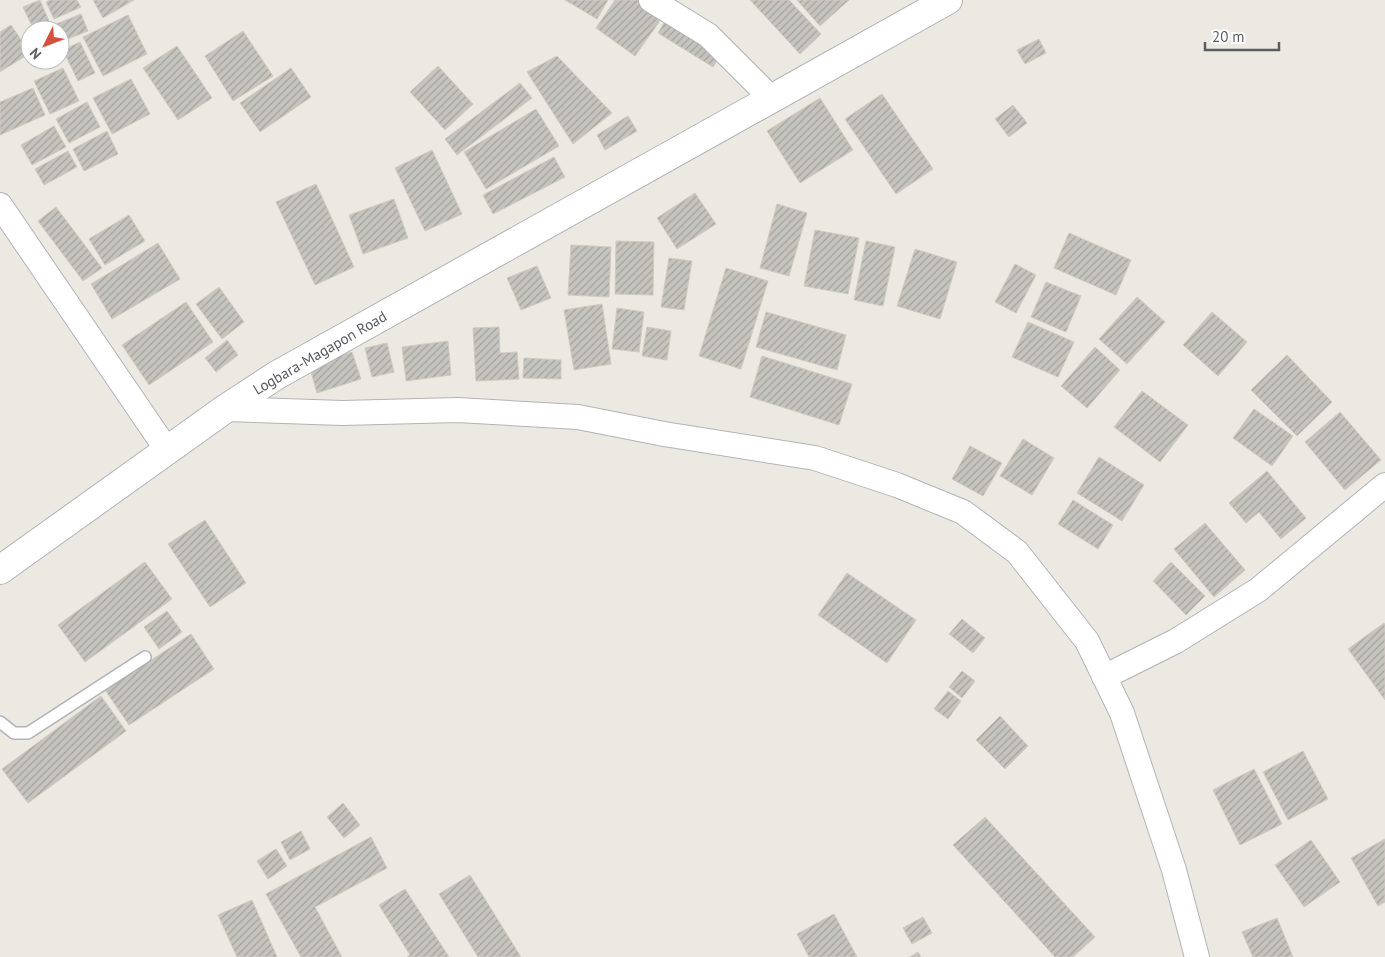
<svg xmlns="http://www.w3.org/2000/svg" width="1385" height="957" viewBox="0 0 1385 957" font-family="'PT Sans',sans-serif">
	<defs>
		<pattern id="building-hatch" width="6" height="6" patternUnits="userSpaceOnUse" patternTransform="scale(1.25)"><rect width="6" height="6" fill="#c6c4be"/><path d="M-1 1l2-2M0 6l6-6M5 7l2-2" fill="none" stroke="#a4a29e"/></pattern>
	</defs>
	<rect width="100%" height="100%" fill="#ebe9e1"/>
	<path fill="url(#building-hatch)" stroke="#cfcbc0" d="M40,0l9,21 -16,7 -10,-21z
		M50,0h27l4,7 -27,12 -8,-17z
		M93,0h41l-31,18z
		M565,0h43l-11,19z
		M615,0h29l20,15 -29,41 -39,-28z
		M750,0h39l32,34 -21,20z
		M797,0h52l-29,26z
		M81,14l7,17 -28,11v-12h-19z
		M128,15l19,39 -44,22 -20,-39z
		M668,16l55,35 -10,16 -55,-34z
		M11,25l19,28 -30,19v-40z
		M243,31l30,45 -40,25 -28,-45z
		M1039,39l7,14 -21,11 -8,-14z
		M80,42l15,31 -17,8 -15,-31z
		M177,46l35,52 -34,22 -35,-52z
		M557,56l55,57 -39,31 -46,-72z
		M438,66l35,38 -28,26 -35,-38z
		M63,68l16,33 -29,13 -16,-33z
		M291,68l20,29 -51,35 -20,-29z
		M131,79l19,35 -38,20 -19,-36z
		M520,83l12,15 -75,57 -12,-16z
		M33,88l12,27 -45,20v-33z
		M882,94l51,75 -37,25 -51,-75z
		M820,98l33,52 -53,33 -33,-52z
		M87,102l13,25 -31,16 -13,-24z
		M1013,105l14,18 -18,14 -14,-18z
		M536,109l23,37 -73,43 -22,-37z
		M628,116l9,15 -32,19 -8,-15z
		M54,126l12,21 -34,18 -11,-20z
		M107,131l11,23 -34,17 -11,-22z
		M432,150l30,64 -37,17 -30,-63z
		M68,151l9,16 -33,18 -9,-16z
		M554,157l11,20 -72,37 -10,-19z
		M316,184l38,83 -39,18 -39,-83z
		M695,193l21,31 -39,25 -20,-31z
		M394,199l14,39 -45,16 -14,-39z
		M777,204l30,9 -18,63 -29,-8z
		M56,207l46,61 -19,13 -45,-60z
		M129,215l16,26 -40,24 -16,-26z
		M815,230l44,8 -11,56 -44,-8z
		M1069,233l62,27 -15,35 -62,-27z
		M616,241l38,1 -1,53 -38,-1z
		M866,241l29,6 -12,59 -29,-6z
		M158,243l22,36 -68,40 -21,-35z
		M571,245l40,2 -2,50 -41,-2z
		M915,249l42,13 -17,57 -43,-13z
		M669,258l23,3 -8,49 -23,-3z
		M1015,264l21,11 -20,38 -21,-11z
		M537,266l14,32 -30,12 -14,-32z
		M726,268l42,13 -27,88 -42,-13z
		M1046,282l35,14 -15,36 -35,-15z
		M219,287l25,35 -22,17 -26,-35z
		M1137,297l28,25 -38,42 -28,-25z
		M186,302l27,40 -64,43 -27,-40z
		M602,304l9,60 -37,6 -10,-60z
		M617,308l27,4 -5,40 -27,-3z
		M766,312l80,23 -9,35 -81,-23z
		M1212,312l35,30 -29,34 -35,-31z
		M1028,322l46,20 -16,35 -46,-20z
		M499,327l1,26 17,-1 2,27 -43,2 -3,-53z
		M647,327l24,4 -4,29 -25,-4z
		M227,340l11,15 -22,17 -11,-14z
		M448,341l3,34 -45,6 -4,-34z
		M387,343l7,29 -22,5 -7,-29z
		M1095,347l25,23 -33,38 -26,-22z
		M352,352l9,27 -44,14 -8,-28z
		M1287,355l45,47 -35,34 -46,-46z
		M762,356l90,28 -13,41 -89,-28z
		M524,358l37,2v19l-38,-1z
		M1142,391l46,34 -28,37 -46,-35z
		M1254,409l39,27 -21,30 -39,-28z
		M1340,412l41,48 -36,30 -40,-48z
		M1023,439l31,19 -22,37 -32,-19z
		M970,446l32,17 -19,33 -31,-17z
		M1099,457l45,28 -22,36 -45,-28z
		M1267,471l39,47 -25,21 -22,-27 -13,11 -17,-20z
		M1073,500l40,25 -15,24 -40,-25z
		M205,520l41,63 -36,24 -42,-63z
		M1205,523l40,47 -31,27 -40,-48z
		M145,562l27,37 -87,63 -27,-37z
		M1171,562l34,34 -19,19 -33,-34z
		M847,573l69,47 -29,43 -69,-48z
		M167,611l15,21 -23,17 -15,-22z
		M962,619l23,19 -12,15 -24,-19z
		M1384,623l1,2v75l-37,-51z
		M191,634l23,35 -85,56 -24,-35z
		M962,671l13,10 -13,17 -13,-11z
		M948,691l13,10 -13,18 -14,-10z
		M101,696l25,35 -98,72 -26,-34z
		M1000,716l28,30 -23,23 -29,-29z
		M1303,751l25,48 -40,21 -25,-48z
		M1254,769l28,55 -42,21 -27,-55z
		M343,803l17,22 -16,13 -17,-21z
		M985,817l110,120 -22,20h-18l-102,-112z
		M301,831l9,18 -20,11 -9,-18z
		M371,837l16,31 -72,39 27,50h-41l-35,-63z
		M1385,839v63l-7,4 -27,-48z
		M1311,840l29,42 -36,25 -29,-42z
		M276,849l11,17 -19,13 -11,-18z
		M470,875l51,82h-43l-39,-63z
		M405,889l44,68h-42l3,-2 -31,-50z
		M252,900l25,57h-40l-19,-42z
		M834,914l23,43h-48l-12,-23z
		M923,917l9,16 -20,11 -9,-16z
		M1277,918l16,39h-40l-11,-25z
		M918,952l3,5h-11z"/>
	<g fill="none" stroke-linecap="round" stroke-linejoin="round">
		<defs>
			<path id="service" d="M0,722l14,11h14l117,-76"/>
			<path id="minor" d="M651,0l57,35 63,63
				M0,205l167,245
				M225,409l117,4 116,-3 120,7 86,17 151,24 82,27 66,27 54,40 70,89 35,72 52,157 23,87
				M1104,677l72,-36 82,-51 127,-105"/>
			<path id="tertiary" d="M0,570l225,-161 52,-34 671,-375"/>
		</defs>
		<use href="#service" stroke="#b2b3b7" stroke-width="14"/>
		<use href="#minor" stroke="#b2b3b7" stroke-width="26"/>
		<use href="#tertiary" stroke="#b2b3b7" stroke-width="30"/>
		<use href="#service" stroke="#fff" stroke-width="11"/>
		<use href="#minor" stroke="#fff" stroke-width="24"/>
		<use href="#tertiary" stroke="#fff" stroke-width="28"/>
	</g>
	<g text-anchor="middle" stroke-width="4" stroke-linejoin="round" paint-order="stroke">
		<g font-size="15" fill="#5a5c60" stroke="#fff">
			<text transform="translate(320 353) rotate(-30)" y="5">Logbara-Magapon Road</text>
		</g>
	</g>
	<g transform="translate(45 45) rotate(228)"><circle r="24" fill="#ffffff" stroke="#bdbebf"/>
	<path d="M0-4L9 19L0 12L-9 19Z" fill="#d4503e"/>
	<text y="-8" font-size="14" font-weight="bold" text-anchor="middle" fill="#5a5c60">N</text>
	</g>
	<path d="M1205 42v8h74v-8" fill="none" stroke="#5a5c60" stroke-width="2.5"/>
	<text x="1212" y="42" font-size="15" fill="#5a5c60" stroke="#ffffff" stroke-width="4" paint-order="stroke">20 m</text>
</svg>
